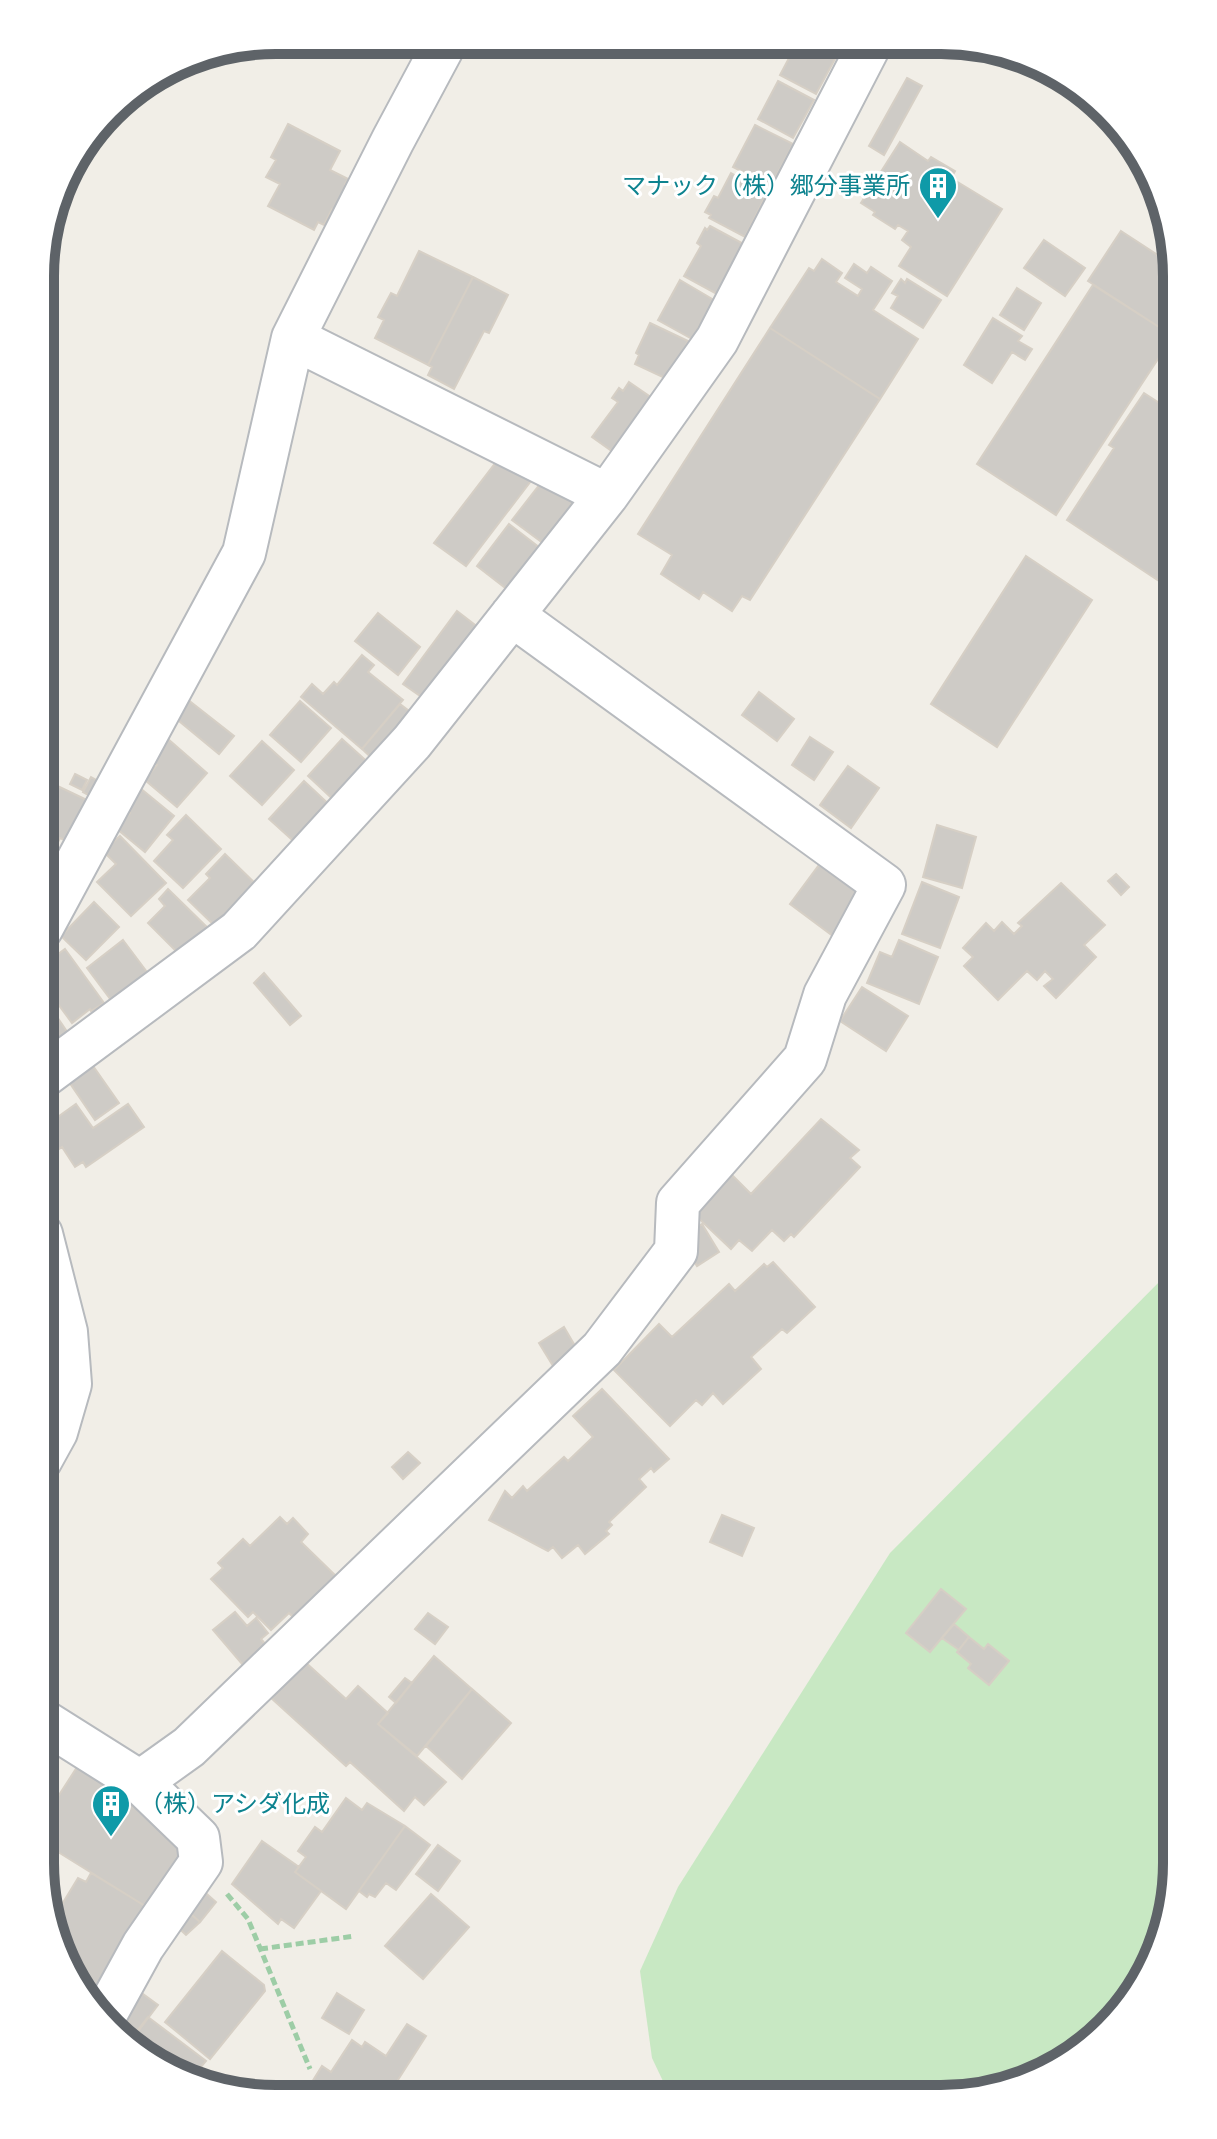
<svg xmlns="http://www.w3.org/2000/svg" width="1217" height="2139" viewBox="0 0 1217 2139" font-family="'Roboto Condensed','Noto Sans JP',sans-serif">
	<rect width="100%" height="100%" fill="#f1eee7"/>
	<path fill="#c8e8c3" d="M1177,1264l-1,615 -47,127 -45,45 -67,35 -76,13 -270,-1 -19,-40 -12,-87 38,-84 212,-334z"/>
	<path fill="#cecbc6" stroke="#d6cfc5" stroke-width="2" d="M797,43h8l30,16 -19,35 -36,-19z
		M907,78l15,8 -38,69 -15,-9z
		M778,81l36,19 -21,38 -35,-19z
		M288,124l52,27 -10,19 18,9 -3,5 4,3 -12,24 -5,-2 -8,16 -6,-3 -4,8 -46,-24 12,-22 -14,-7 10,-17 -5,-3z
		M755,125l38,19 -22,42 -38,-19z
		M900,142l28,19 3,-4 24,14 -4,7 51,31 -55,87 -48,-30 12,-19 -9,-7 6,-9 -10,-6 -3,4 -22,-14 2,-3 -14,-9z
		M731,173l36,20 -22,44 -36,-19 2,-3 -6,-3 9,-16 4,2z
		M1165,207l5,26 -15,-10z
		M710,226l41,22 -27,50 -40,-22 17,-30 -4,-3 8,-15 2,2z
		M1121,231l55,36 1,63 -4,6 -85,-55z
		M1044,240l41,28 -20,28 -41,-28z
		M419,251l54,26 -45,88 -53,-27 9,-18 -6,-3 13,-24 6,3z
		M822,259l20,14 -6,9 22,14 4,-7 -17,-11 9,-14 13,9 4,-6 21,14 -19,29 45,29 -38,60 -110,-71 39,-60 5,3z
		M473,277l35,18 -19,38 -5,-2 -30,58 -26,-14 4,-8 -4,-2z
		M901,279l4,4 2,-4 34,21 -18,28 -32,-20 7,-12 -6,-3z
		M680,280l34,20 -22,39 -34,-19z
		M1093,285l80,51 -117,179 -79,-51z
		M1017,288l24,15 -17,27 -24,-15z
		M993,318l29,18 -4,5 14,8 -7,11 -13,-8 -20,31 -28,-18z
		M650,323l38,18 -19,39 -34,-16 4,-9 -3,-2z
		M770,328l110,71 -130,201 -8,-4 -10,15 -29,-19 -4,7 -38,-25 11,-19 -34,-21z
		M629,382l26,18 -39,54 -24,-17 26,-35 -6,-4 7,-10 4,3z
		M1174,384l3,1v208l-110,-73 47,-72 -5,-3 35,-52 17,11z
		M500,457l31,24 -65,85 -32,-23z
		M544,479l30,24 -31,40 -31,-23z
		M509,524l31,24 -32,42 -31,-24z
		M1026,556l66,44 -95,147 -66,-43z
		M457,611l22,17 -53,72 -23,-16z
		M378,613l42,34 -22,28 -43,-34z
		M362,655l12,10 -6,7 35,28 -41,49 -61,-52 11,-13 11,10 11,-12 3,3z
		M759,692l35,27 -17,22 -35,-26z
		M187,699l47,37 -15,18 -46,-38z
		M300,701l31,27 -30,34 -31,-27z
		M400,704l17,13 -40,46 -15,-14z
		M810,737l23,15 -19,28 -22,-15z
		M168,739l39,34 -30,34 -32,-27 12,-15 -7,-5z
		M342,739l30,27 -34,38 -30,-28z
		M262,741l32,29 -32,35 -32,-29z
		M848,766l31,22 -28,40 -31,-23z
		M75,774l12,6 -5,10 -12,-6z
		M91,777l18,10 -8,15 -18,-10z
		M47,781l42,20 -20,41 -9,-4 -4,8 -15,-7v-47z
		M304,781l30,28 -35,37 -30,-27z
		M140,788l34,28 -29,36 -28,-23 13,-16 -7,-6z
		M186,815l35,34 -38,39 -29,-27 19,-21 -6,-5z
		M937,825l39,12 -14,51 -39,-11z
		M120,836l46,47 -35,33 -34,-34 19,-18 -13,-13z
		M225,854l33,32 -41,42 -29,-28 22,-22 -4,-4z
		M41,856l16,8 -16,55z
		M819,865l43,30 -29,41 -43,-32z
		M1116,874l13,13 -8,8 -13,-14z
		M922,882l37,15 -19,51 -38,-14z
		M1061,883l44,42 -21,20 12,12 -40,41 -12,-12 9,-7 -8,-8 -8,9 -10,-9 -29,29 -34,-34 9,-9 -10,-9 23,-25 8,8 8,-9 12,12 8,-8 -4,-3z
		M168,889l43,42 -27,28 -36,-36 17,-17 -6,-7z
		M94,902l25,25 -33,33 -25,-24z
		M123,940l30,40 -36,28 -30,-40z
		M899,940l39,17 -19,47 -52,-21 13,-31 12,5z
		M65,949l39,54 -13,8 -1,-2 -18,14 -31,-42 11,-8 -6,-10z
		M264,973l37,43 -11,9 -36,-42z
		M862,987l46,29 -22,35 -46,-30z
		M51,1008l21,31 -31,20v-44z
		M91,1063l28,40 -24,17 -28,-41z
		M76,1104l17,24 35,-24 16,23 -58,40 -3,-5 -8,5 -13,-20 -6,4 -15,-22z
		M821,1119l38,31 -9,8 10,9 -66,70 -3,-3 -7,7 -12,-11 -20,21 -13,-11 -8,9 -37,-35 36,-41 21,21z
		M696,1223l2,4 4,-3 17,28 -22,14 -16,-26z
		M773,1262l42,45 -28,26 -5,-4 -31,28 10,12 -38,35 -10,-11 -11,12 -6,-5 -26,26 -56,-56 45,-46 13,13 57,-53 6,7 29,-27 3,3z
		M564,1327l14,24 -25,15 -14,-23z
		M602,1389l67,70 -15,13 -3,-4 -12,11 7,8 -37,35 3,3 -6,6 3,3 -24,20 -7,-9 -16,13 -9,-11 -5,4 -59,-31 16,-29 7,7 11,-12 4,5 37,-34 4,4 25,-24 -20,-21z
		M408,1452l12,11 -17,16 -11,-12z
		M722,1515l32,13 -12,28 -32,-14z
		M280,1517l7,7 6,-6 15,16 -7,8 35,34 -42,42 -5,-5 -18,17 -18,-18 -5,5 -37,-38 12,-11 -5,-5 25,-24 7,7z
		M941,1589l25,20 -36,43 -24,-19z
		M235,1612l12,14 9,-8 12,15 -7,6 5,6 -23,20 -30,-35z
		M428,1613l20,14 -13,17 -20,-15z
		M954,1624l15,13 -10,13 -17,-12z
		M969,1637l15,12 4,-5 21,17 -20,24 -21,-17 3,-4 -14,-12z
		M434,1656l38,33 -55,67 -39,-32z
		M304,1661l42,38 12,-13 30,27 -10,11 68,58 -22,23 -9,-8 -11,14 -54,-49 -4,4 -75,-68z
		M405,1678l7,5 -16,20 -7,-6z
		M472,1689l39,34 -49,56 -36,-33z
		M81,1761l95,74 7,14 -33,60 -108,-67 15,-23 -9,-7z
		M346,1798l16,12 5,-7 38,23 -59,83 -51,-37 11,-15 -8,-6 17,-24 7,5z
		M405,1826l25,19 -34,45 -10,-7 -11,14 -6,-3 -2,3 -8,-6z
		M262,1841l37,26 -4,5 26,19 -27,37 -13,-9 -3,5 -46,-40z
		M438,1845l22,16 -22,30 -22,-17z
		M91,1873l59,36 -58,90 -39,-60 -3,-15 28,-46 8,4z
		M199,1887l17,15 -16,20 -17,-15z
		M431,1894l38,33 -46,52 -38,-33z
		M186,1910l14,12 -14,13 -13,-12z
		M222,1951l42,34 1,6 -55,68 -45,-37z
		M139,1991l19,14 -22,29 -19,-15z
		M337,1993l27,17 -15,24 -27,-16z
		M148,2017l58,44 -11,13 -53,-23 4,-6 -12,-10z
		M407,2024l19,12 -39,61h-74l2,-3 -8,-4 15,-24 9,6 21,-32 10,7 3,-5 21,14z"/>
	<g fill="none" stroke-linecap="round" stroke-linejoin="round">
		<defs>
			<path id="minor" d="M446,41l-53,99 -100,198 314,157
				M41,929l203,-376 49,-215
				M41,1078l198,-147 173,-189 195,-247 110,-155 153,-296
				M40,1461l16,-29 14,-48 -4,-52 -25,-98
				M40,1719l100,63 58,56 3,24 -58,84 -39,71
				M140,1782l49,-35 413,-398 74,-98 2,-48 127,-144 20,-64 59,-110 -372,-270"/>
		</defs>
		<use href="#minor" stroke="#b7babe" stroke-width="46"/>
		<path stroke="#9dcda6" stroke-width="5" stroke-dasharray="8 4" stroke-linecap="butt" d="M227,1894l21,25 62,150
			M260,1949l95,-13"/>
		<use href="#minor" stroke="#fff" stroke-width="42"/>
	</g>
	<defs>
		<symbol id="building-pin" viewBox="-11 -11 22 30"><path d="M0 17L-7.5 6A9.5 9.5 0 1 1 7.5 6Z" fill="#0f9aa8" stroke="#fff"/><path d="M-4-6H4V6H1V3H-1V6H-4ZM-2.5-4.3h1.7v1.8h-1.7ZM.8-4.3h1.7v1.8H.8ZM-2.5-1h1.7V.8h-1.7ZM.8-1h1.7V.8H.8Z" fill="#fff"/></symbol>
	</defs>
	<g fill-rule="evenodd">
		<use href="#building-pin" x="916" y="164" width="44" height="60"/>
		<use href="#building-pin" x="89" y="1782" width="44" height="60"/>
	</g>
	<g text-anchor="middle" stroke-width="6" stroke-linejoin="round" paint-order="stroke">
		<g font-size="24" fill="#0d838f" stroke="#fff" text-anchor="end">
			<text x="910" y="194">マナック（株）郷分事業所</text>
			<text x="139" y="1812" text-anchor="start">（株）アシダ化成</text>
		</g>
	</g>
	<path d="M0 0H1217V2139H0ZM276 54H941A222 222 0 0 1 1163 276V1863A222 222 0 0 1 941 2085H276A222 222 0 0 1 54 1863V276A222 222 0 0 1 276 54Z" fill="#fff" fill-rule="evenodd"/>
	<path fill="none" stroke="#5e6368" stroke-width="10" d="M276 54H941A222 222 0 0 1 1163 276V1863A222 222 0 0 1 941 2085H276A222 222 0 0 1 54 1863V276A222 222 0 0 1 276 54Z"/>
</svg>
